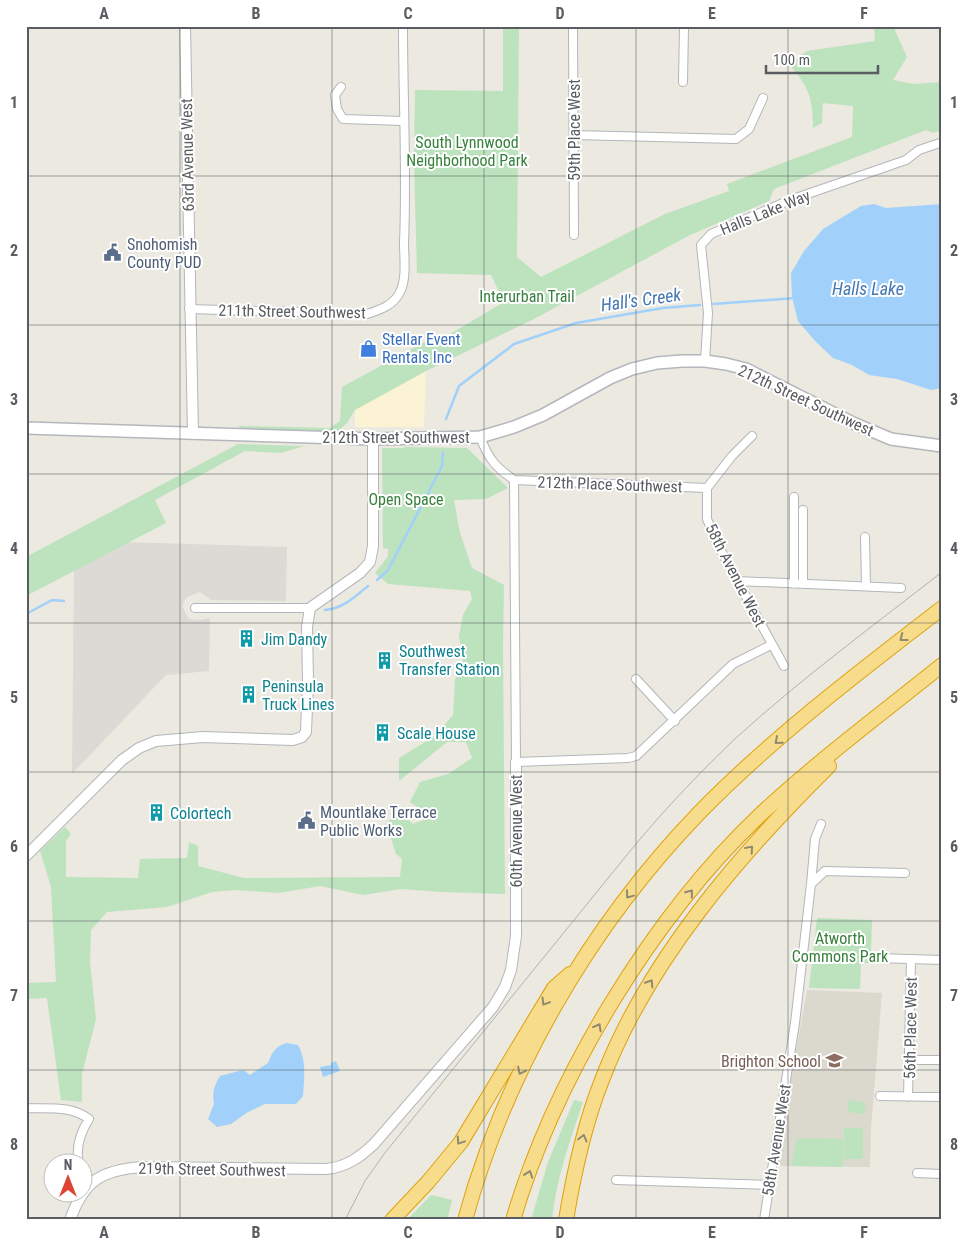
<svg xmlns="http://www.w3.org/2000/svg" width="968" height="1246" viewBox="0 0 968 1246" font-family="'Roboto Condensed',sans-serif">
	<rect width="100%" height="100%" fill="#ebe9e0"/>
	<path fill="#fbf3d4" d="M426,371l-2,56h-69v-17z"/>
	<path fill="#dcdad4" d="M123,542l164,5 -1,54 -75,-1 -11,-8 -13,5 -4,6v5l6,11 11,1 10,-2 -1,53 -43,4 -94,99 2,-206z"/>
	<path fill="#dbd8ce" d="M807,990l75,3 -11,136 -1,38 -95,-1z"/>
	<path fill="#bde2be" d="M503,26h16l-2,231 24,20 124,-63 64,-23 -2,-7 125,-47 1,-31 -30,-3 -1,20 -9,5c0,-31 -4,-40 -24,-64l18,-13 68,-10 -1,-15h19l14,31 -14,23 20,4 29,-2v56l-4,-7 -5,2 -7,-3 -152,59 -5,12 -79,34 -158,85 -106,51 -71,39 -8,13 -11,10 -96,-3 -1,-4 91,2 10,-7 2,-34 88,-48 3,5 71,-42 -13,-27 -74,-2 -3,-113 2,-4h-2l1,-66 88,1z
		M238,444l66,2 -23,7 -36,-2 -90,49 11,23 -140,73v-39z
		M405,447l62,1 41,40 -22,11 -32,1 6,33 12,35 32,17 -1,61 2,248 -64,-2 -40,-3 -38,6 -43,-9 -41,7 -43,-3 -24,2 -45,15 -60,5 -16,18 -1,32 6,57 -14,55v28l-21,-2 -14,-102 -21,1v-16l30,-1 -5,-95 -11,-36 25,-24 6,7 -5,7v36l72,1 2,-19 47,-1 2,-16 9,4v20l46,12 156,-1 2,-18 -6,-5 -10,-31 15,-11 12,12 18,-7 -21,-15 10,-20 28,-8 24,-16 -6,-16h-19l-48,39v-23l36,-22 18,-21 2,-35 8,-19 -4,-25 4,-21 9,-16 -2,-8 -82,-7 -13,-11 13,-17v-7l-5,-1 -1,-100h22z
		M817,918l55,2 -1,33 2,10h-12l-1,26 -51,-1z
		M574,1100l9,2c-13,39 -27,77 -31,118h-21l17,-58z
		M849,1100l17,3 -2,11 -17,-2z
		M844,1128h19v31h-19z
		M797,1138l46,1v28l-52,-1z
		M431,1195l21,5 -5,20h-40z"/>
	<path fill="#a1d1fa" d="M874,204l12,4 56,-4v184l-11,2 -34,-11 -28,-4 -17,-10 -19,-7 -18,-17 -17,-20 -6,-24 -1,-24 13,-22 19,-22 38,-23z
		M287,1043l11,2c9,16 6,33 5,51l-7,8h-31l-17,8 -17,12 -14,3 -9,-8 6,-15c-2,-10 0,-19 6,-28l23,-6 7,5 18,-12c4,-10 7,-17 19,-20z
		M336,1061l4,10 -17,6 -3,-10 11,-2v-2z"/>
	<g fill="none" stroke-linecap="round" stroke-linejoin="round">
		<path stroke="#a1d1fa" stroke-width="2.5" d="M713,304l82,-6
			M446,419l13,-33 55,-42 62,-21 87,-15 37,-3
			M377,580l11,-10 54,-104 1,-14
			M325,610c17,-1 30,-13 43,-24
			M26,614l26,-14 12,1"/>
		<defs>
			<path id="minor" d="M573,26l1,209
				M683,82l1,-56
				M341,87l-6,8 2,14 6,10 60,2
				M574,135l162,4 13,-10 14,-31
				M189,309l178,5c13,-4 27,-9 33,-22 7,-14 4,-34 4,-49 3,-72 -1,-145 -1,-217
				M705,361l3,-48 -7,-68 10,-11 79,-34 116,-40 13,-10 21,-7
				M752,436l-20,20 -25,32v31l13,30 64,117
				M480,437c9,22 14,29 34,43l2,282 112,-4 8,-2 97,-92 38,-19
				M514,480l193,8
				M794,497v87
				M865,537l1,49
				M737,581l164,7
				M803,584v-74
				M195,608h115
				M636,679l39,42
				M811,884l14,-13 80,2
				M876,958l66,2
				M909,1060h33
				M880,1096l62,1
				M908,1097l3,-138
				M26,1108c22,1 45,-3 63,11 -9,14 -14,28 -10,45
				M82,1171l10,10
				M917,1173l25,1
				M616,1180l153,5
				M764,1220l31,-197 16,-139 4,-45 6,-15"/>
			<path id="tertiary" d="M185,26l8,408
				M26,856l96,-96 17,-12 17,-7 47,-4 90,3 9,-3 4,-5 2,-51 -1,-54 3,-19 50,-35 10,-11 3,-16v-107
				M70,1220c14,-40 32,-50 72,-53l184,2c21,-2 34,-12 48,-25l119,-137 12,-20 6,-17 5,-34v-174"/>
			<path id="secondary" d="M26,428l347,11 107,-2 34,-10 29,-12 67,-37 22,-9 25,-6 25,-2h23l21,3 20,5 107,54 38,16 51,7"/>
			<path id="motorway" d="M392,1220l36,-38 33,-40 93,-154 16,-14
				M465,1220c41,-150 126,-295 234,-407 73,-75 160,-141 243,-205
				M513,1220c42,-143 140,-304 248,-406 57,-53 120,-100 181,-149
				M566,1220c8,-48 18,-95 36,-140 45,-119 138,-226 227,-314"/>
		</defs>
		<use href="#minor" stroke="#b3b6ba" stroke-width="10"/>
		<use href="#tertiary" stroke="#b3b6ba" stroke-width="12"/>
		<use href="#secondary" stroke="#b4b7bc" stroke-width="14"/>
		<use href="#motorway" stroke="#dfa10c" stroke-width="16"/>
		<use href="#minor" stroke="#fff" stroke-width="8"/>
		<use href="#tertiary" stroke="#fff" stroke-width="10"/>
		<use href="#secondary" stroke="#fff" stroke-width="11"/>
		<use href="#motorway" stroke="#f7dd8b" stroke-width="14"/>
		<path stroke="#b1b2b2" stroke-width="1" d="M345,1220l20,-39 19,-27 251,-309c32,-38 66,-74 102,-108 65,-59 136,-111 205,-165"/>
	</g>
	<defs><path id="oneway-chevron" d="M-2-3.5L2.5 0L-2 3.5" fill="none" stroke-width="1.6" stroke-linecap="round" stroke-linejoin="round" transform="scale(1.25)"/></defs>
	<g stroke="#90896f">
		<use href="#oneway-chevron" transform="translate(903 638) rotate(142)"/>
		<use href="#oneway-chevron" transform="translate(778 741) rotate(139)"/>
		<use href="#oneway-chevron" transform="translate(750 849) rotate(-49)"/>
		<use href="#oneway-chevron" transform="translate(690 893) rotate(-51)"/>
		<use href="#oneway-chevron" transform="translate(629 895) rotate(127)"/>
		<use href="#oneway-chevron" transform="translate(650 983) rotate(-58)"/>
		<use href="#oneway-chevron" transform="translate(545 1002) rotate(121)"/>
		<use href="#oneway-chevron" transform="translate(598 1027) rotate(-61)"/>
		<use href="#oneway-chevron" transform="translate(521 1071) rotate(116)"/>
		<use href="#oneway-chevron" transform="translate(583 1138) rotate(-75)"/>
		<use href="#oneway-chevron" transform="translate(460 1141) rotate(124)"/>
		<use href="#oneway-chevron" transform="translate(529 1174) rotate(-71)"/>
	</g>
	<path fill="none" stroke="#595c60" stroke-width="1" stroke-opacity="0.55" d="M180,26v1194M332,26v1194M484,26v1194M636,26v1194M788,26v1194M26,176h916M26,325h916M26,474h916M26,623h916M26,772h916M26,921h916M26,1070h916"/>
	<defs>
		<symbol id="civic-bare" viewBox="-9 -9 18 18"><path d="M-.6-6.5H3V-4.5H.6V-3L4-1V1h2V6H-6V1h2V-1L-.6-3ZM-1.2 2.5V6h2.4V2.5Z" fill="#5c6f8a" stroke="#fff" stroke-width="2.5" paint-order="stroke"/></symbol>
		<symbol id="shop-bare" viewBox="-9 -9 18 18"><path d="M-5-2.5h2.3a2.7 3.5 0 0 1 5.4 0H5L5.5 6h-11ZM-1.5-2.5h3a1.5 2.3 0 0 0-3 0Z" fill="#3f7fe0" stroke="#fff" stroke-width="2.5" paint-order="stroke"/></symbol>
		<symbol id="building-bare" viewBox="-9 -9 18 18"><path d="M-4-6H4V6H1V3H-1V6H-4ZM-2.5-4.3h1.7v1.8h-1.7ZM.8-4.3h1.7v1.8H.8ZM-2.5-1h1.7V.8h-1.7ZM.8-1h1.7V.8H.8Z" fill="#0f9aa8" stroke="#fff" stroke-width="2.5" paint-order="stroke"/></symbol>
		<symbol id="school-bare" viewBox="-9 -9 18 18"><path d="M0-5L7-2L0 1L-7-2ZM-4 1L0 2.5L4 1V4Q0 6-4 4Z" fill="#8d6e63" stroke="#fff" stroke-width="2.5" paint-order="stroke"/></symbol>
	</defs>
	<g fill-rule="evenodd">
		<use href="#civic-bare" x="100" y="240" width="25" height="25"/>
		<use href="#shop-bare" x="356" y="336" width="25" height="25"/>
		<use href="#building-bare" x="234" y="626" width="25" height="25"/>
		<use href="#building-bare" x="372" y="648" width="25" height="25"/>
		<use href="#building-bare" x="236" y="682" width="25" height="25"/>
		<use href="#building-bare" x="370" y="720" width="25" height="25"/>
		<use href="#building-bare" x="144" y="800" width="25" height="25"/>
		<use href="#civic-bare" x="294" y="808" width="25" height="25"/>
		<use href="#school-bare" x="822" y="1048" width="25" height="25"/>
	</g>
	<g text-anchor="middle" stroke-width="4" stroke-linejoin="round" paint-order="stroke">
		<g font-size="16" fill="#595c60" stroke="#fff">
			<text transform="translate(574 130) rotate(-90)" y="6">59th Place West</text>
			<text transform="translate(187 155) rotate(-91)" y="6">63rd Avenue West</text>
			<text transform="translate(765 212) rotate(-22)" y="6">Halls Lake Way</text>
			<text transform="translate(292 311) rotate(1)" y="6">211th Street Southwest</text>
			<text transform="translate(806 400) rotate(25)" y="6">212th Street Southwest</text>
			<text x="396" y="443">212th Street Southwest</text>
			<text transform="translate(610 484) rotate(2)" y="6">212th Place Southwest</text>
			<text transform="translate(736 575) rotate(63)" y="6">58th Avenue West</text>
			<text transform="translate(516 831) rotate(-90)" y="6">60th Avenue West</text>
			<text transform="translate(910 1028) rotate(-89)" y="6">56th Place West</text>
			<text transform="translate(776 1140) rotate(-81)" y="6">58th Avenue West</text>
			<text transform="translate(212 1169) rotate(1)" y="6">219th Street Southwest</text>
		</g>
		<g font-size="16" fill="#38803d" stroke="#fff">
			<text x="467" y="148">South Lynnwood<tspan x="467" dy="18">Neighborhood Park</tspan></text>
			<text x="527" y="302">Interurban Trail</text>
			<text x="406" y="505">Open Space</text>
			<text x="840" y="944">Atworth<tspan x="840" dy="18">Commons Park</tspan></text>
		</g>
		<g font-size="16" fill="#4e5e75" stroke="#fff" text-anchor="start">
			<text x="127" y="250">Snohomish<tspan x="127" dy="18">County PUD</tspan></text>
			<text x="320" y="818">Mountlake Terrace<tspan x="320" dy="18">Public Works</tspan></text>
		</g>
		<g font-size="16" fill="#366cbe" stroke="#fff" text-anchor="start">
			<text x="382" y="345">Stellar Event<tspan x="382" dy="18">Rentals Inc</tspan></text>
		</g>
		<g font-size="16" fill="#0d838f" stroke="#fff" text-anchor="start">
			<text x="261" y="645">Jim Dandy</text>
			<text x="399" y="657">Southwest<tspan x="399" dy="18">Transfer Station</tspan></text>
			<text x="262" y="692">Peninsula<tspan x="262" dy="18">Truck Lines</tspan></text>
			<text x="397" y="739">Scale House</text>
			<text x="170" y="819">Colortech</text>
		</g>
		<g font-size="16" fill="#785e54" stroke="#fff" text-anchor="end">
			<text x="821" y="1067">Brighton School</text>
		</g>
		<g font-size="18" font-style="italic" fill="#4378b2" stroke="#fff">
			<text x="868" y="295">Halls Lake</text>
			<text transform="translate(641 300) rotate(-8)" y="6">Hall's Creek</text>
		</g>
	</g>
	<rect width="968" height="1246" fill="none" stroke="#ffffff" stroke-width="55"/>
	<g transform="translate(68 1178)"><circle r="24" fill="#ffffff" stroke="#bdbebf"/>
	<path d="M0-4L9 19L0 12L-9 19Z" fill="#df4332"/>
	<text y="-8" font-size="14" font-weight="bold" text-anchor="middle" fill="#595c60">N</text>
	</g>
	<path d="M766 65v8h112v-8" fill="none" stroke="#595c60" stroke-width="2.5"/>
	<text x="773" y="65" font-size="15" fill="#595c60" stroke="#ffffff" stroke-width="4" paint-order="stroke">100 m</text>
	<rect x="28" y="28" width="912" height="1190" fill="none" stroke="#595c60" stroke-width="2"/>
	<g font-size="16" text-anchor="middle" font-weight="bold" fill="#595c60">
		<text x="104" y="19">A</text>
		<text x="256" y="19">B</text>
		<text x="408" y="19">C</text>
		<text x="560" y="19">D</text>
		<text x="712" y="19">E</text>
		<text x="864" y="19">F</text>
		<text x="14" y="108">1</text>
		<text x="954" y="108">1</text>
		<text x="14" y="256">2</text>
		<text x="954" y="256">2</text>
		<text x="14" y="405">3</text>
		<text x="954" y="405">3</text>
		<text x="14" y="554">4</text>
		<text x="954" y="554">4</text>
		<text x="14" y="703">5</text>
		<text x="954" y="703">5</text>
		<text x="14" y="852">6</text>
		<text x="954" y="852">6</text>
		<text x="14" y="1001">7</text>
		<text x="954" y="1001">7</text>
		<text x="14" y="1150">8</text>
		<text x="954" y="1150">8</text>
		<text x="104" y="1238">A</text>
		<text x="256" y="1238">B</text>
		<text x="408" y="1238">C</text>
		<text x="560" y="1238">D</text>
		<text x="712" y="1238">E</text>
		<text x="864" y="1238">F</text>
	</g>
</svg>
